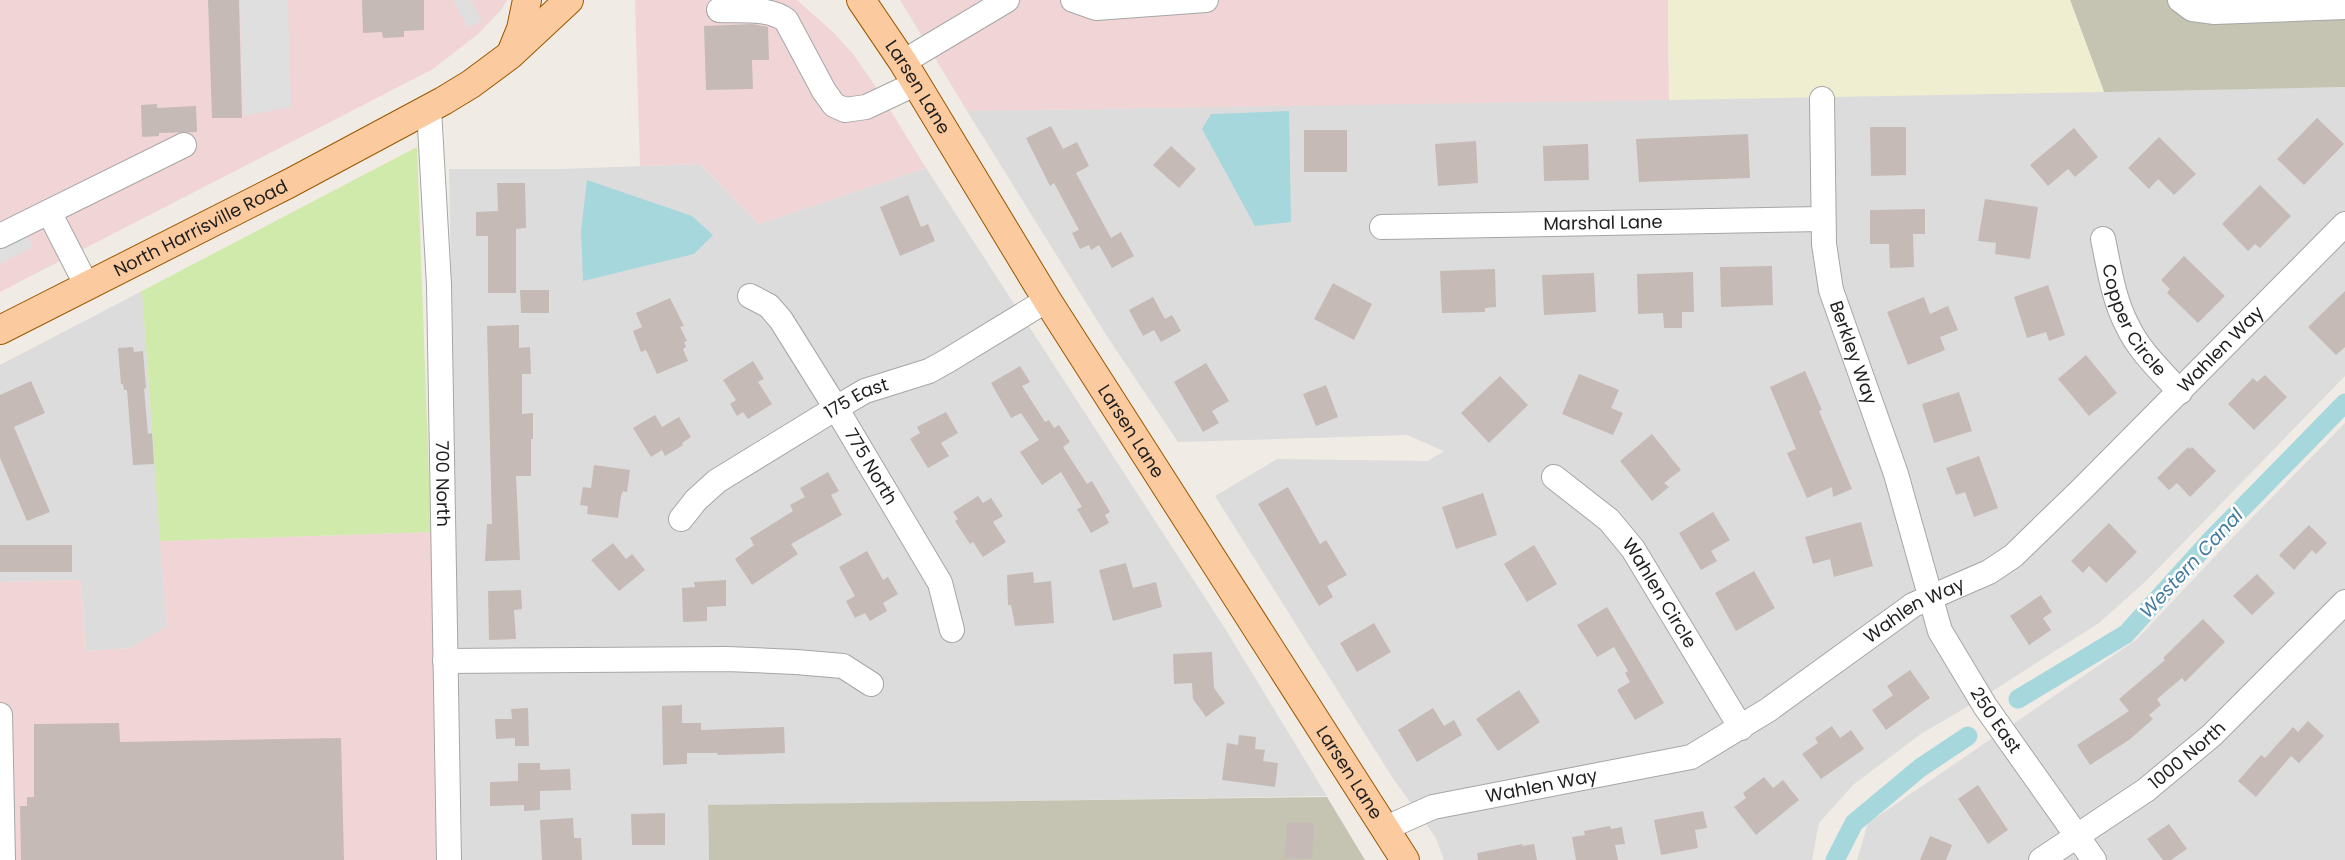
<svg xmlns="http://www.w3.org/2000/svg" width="2345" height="860" viewBox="0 0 2345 860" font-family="Poppins,sans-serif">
	<rect width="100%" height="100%" fill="#f0ebe5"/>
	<path fill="#dddcdc" d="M2345,87v289l-198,204 -48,43 -122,78 -56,33 -68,51 -34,38 -7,37h-368l-8,-22 -44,-61 -177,-281 62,-37 151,2 16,-10 -37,-16 -229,7 -70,-104 -141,-227z
		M700,164l59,60 167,-56 298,459 103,169 -619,10 1,54h-247l-13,-691h112z
		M142,291l25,336 -36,21 -45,3 -5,-71 -81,2v-217z
		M2345,423v437h-488l11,-37 268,-183 98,-104z"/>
	<path fill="#f1d5d6" d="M0,0h507l-6,10 -23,24 -45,35 -433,223z
		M635,0h162l37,33 19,21 21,30 52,84 -167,56 -59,-60 -60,2z
		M900,0h768l1,100 -702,11z
		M431,532l7,328h-438v-278l81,-2 5,71 45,-3 36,-22 -7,-85z"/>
	<path fill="#c5c3b1" d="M2070,0h275v87l-241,5z
		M1327,797l38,63h-656l-1,-55z"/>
	<path fill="#efeed1" d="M1668,0h402l34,92 -435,8z"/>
	<path fill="#d0eaab" d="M417,147l14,385 -271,9 -18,-250z"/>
	<path fill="#dfdfdf" d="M240,0h48l3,107 -48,9z
		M453,0h18l11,21 -14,7z
		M25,231l8,16 -33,17v-20z"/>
	<path fill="#a6d7dd" d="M1289,111l2,111 -36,4 -53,-97 9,-15z
		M587,180l105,36 21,19 -19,19 -111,27 -2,-50z"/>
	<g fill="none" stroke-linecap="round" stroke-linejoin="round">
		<path stroke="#a6d7dd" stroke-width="19" d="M2018,699l108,-65 83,-92 136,-139
			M1835,860l19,-37 66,-55 48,-32"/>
	</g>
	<path fill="#c5bab5" d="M208,0h31l3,118h-30z
		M362,0h62v30l-20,1v6l-21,1 -1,-6 -19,1z
		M753,24l15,3 1,33h-17l1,29 -47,1 -2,-64z
		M157,104v4l39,-2 1,26 -38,1v3l-17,1 -1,-32z
		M2317,118l27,26 -40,41 -27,-26z
		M1051,126l12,23 14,-7 12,24 -13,7 35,65 10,-6 13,24 -22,12 -13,-23 -8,5 -2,-5 -9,4 -8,-16 7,-3 -25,-47 -4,3 -24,-48z
		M1870,127h36v48l-35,1z
		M2074,128l24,29 -23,20 -7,-8 -20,17 -18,-21z
		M1304,130h43v42h-43z
		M1748,134l2,44 -111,4 -3,-43z
		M2159,137l37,37 -22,21 -16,-16 -9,10 -21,-21z
		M1476,141l2,42 -40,3 -3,-42z
		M1588,144l1,36 -45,1 -1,-35z
		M1171,146l25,23 -17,19 -26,-23z
		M497,183h28l1,45 -10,1v64h-28v-57h-12v-24l22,-1z
		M2260,185l31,31 -31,32 -5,-4 -7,7 -26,-27z
		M908,195l13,32 7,-3 7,17 -35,15 -20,-49z
		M1985,199l53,8 -8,52 -35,-5 1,-11 -18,-2z
		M1925,209v25h-12l1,33 -24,1 -1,-24h-19v-34z
		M2184,256l41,40 -27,27 -31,-30 3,-4 -9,-9z
		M1772,266l1,39 -52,2 -1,-40z
		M1495,269l1,38 -11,1v4l-43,1 -2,-42z
		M1693,272l1,40h-12v16h-18l-1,-15 -25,1 -1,-40z
		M1594,273l2,39 -52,3 -2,-40z
		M1333,283l39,21 -18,36 -40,-21z
		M2048,285l17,50 -16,6 -3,-9 -19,6 -13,-41z
		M520,290h29v23h-28z
		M2345,291v56l-9,8 -28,-28z
		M1153,297l12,22 7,-4 9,16 -20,11 -7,-12 -11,6 -14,-26z
		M1924,297l6,17 18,-8 10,24 -18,7 5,13 -37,15 -21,-53z
		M670,298l14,28 -4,1 7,14 -3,1 2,5 -3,2 5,12 -31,13 -11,-24 -5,2 -8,-21 9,-4 -6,-14z
		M519,325v23l11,-1 1,27h-9v40l11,-1v26h-2v37h-15l4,84 -35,1 2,-37h5l-5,-198z
		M133,347l1,5 9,-1 3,37 -2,1 4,45 4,-1 2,31 -21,1 -6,-75h-3l-1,-6h-2l-3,-36z
		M2086,355l31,38 -28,23 -31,-37z
		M753,361l11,18 -6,3 14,22 -24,15 -5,-7 -6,4 -7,-12 6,-4 -13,-20z
		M1206,363l23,38 -17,10 7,12 -16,9 -29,-50z
		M1020,366l10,16 -8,4 23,36 4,-2 5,8 5,-3 11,17 -7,5 24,37 5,-3 18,31 -5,3 4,8 -18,10 -14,-24 5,-2 -21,-35 -19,13 -22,-33 19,-12 -18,-27 -10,5 -20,-35z
		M1805,371l17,39 -3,1 33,78 -19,8 -1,-10 -25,11 -20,-45 9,-4 -26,-62z
		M1579,374l40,16 -8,18 12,5 -10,22 -51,-21z
		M2265,375l22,22 -33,33 -26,-26 25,-26 4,4z
		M1500,376l28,29 -39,38 -28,-30z
		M31,381l14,32 -31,14 36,85 -23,9 -27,-63v-63z
		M1326,385l12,32 -22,9 -13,-32z
		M1959,392l13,39 -38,12 -12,-39z
		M946,412l12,21 -17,10 8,13 -21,12 -18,-29 10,-6 -3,-6z
		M655,415l7,12 17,-10 12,20 -9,6 1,2 -18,11 -3,-6 -11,7 -18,-29z
		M1652,434l29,36 -17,13 5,4 -17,14 -32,-40z
		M2188,447l2,2 2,-2 24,24 -26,26 -13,-14 -8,7 -12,-12z
		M1979,456l19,52 -24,9 -9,-25 -9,3 -10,-27z
		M594,465l36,5 -3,22 -4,-1 -2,5 -3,22 -31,-4 1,-8 -8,-1 3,-18 8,1z
		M828,472l11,19 -8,4 11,20 -51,29 7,10 -46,31 -17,-26 19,-14 -4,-7 43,-27 -3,-6 15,-8 -5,-9z
		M1288,487l32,57 6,-4 21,35 -20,11 6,11 -14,9 -61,-102z
		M1483,493l14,42 -41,14 -14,-42z
		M978,496l5,7 8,-5 12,18 -10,6 13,20 -23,15 -10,-15 -3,2 -15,-23 3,-2 -5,-7z
		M1713,512l17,28 -19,11 6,10 -16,9 -22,-37z
		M1861,522l12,44 -39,11 -4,-18 -17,5 -8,-27z
		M2109,523l28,29 -31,31 -17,-17 -6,7 -12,-12z
		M2309,525l18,18 -11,11 -4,-4 -18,20 -15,-15z
		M613,543l13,16 6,-5 13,16 -26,21 -28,-31z
		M0,545h72v27h-72z
		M1534,545l23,39 -30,18 -23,-38z
		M867,551l16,29 5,-3 10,17 -15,9 4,8 -17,10 -5,-8 -10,5 -9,-17 9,-5 -16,-29z
		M1126,563l7,25 23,-6 6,25 -49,14 -14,-51z
		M1754,571l21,37 -39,23 -21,-38z
		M1033,572l1,11 17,-2 3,42 -39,3 -4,-21h-3l-1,-30z
		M2257,574l18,19 -23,22 -19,-19z
		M726,580v26l-19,1v14l-24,1 -1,-34 13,-1 -1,-5z
		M521,590l1,19 -8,1 2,29 -27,1 -1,-49z
		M2041,595l11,17 -9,6 8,12 -22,15 -19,-29z
		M1607,607l57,96 -29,17 -18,-30 13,-8 -5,-9 3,-2 -14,-24 -17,10 -20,-32z
		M2203,619l22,23 -40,40 -3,-4 -25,21 4,6 -12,10 4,4 -24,21 -39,25 -13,-20 52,-34 -10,-12 46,-39 -2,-2z
		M1374,623l17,29 -34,20 -17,-29z
		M1212,652l2,36 11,15 -19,14 -13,-18 -1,-16 -18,1 -1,-30z
		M1910,670l20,28 -44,32 -14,-20 21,-15 -6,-9z
		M1519,690l21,32 -42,29 -22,-32z
		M682,705v18h19v7l83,-3 1,26 -67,2 -1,-2h-30v11l-24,1 -1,-59z
		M528,708l1,38h-14v-8l-19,1 -1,-20h17l-1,-10z
		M1433,708l11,18 10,-6 8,15 -45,27 -19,-32z
		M2308,721l16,15 -25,27 -8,-7 -35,41 -18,-16 23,-26 4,3 28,-31 5,5z
		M119,723l1,19 221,-4 3,122h-323l-1,-54h7v-9h7v-73z
		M1832,726l8,12 11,-8 13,19 -43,30 -19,-25 16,-11 -3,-5z
		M1239,735l17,2 -1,12 10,1 -2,11 15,2 -3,24 -53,-7 5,-37 11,2z
		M518,763h22v7l30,-1 1,21 -31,1v19l-16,1v-6l-34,1v-24l28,-1z
		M1764,777l9,11 10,-8 16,20 -43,35 -22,-28 12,-9 -3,-5z
		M1978,785l30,45 -20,14 -30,-45z
		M1703,811l4,17 -12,2 3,18 -37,7 -7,-35z
		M665,813v32h-33l-1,-31z
		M573,818l1,20h7l1,22h-40l-2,-40z
		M1287,822l27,1 -2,36 -27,-1z
		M2169,824l18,25 -16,11h-8l-16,-21z
		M1610,826l1,3 11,-2 3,17 -10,1 3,15h-42l-4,-23 13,-2 -1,-4z
		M1930,836l22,9 -6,15h-26z
		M1522,844l1,2 11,-2 3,16h-59l-1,-7z"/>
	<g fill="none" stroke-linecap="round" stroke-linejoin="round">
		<defs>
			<g id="minor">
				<path d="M1073,0l23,8 110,-8"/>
				<path d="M2180,0l12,9 23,3 130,-5"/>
				<path d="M719,10c21,1 49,-3 67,10l38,71 10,14 11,5 21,-3 49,-23"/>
				<path d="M903,62l104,-62"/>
				<path id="s1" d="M1822,99l2,145 7,46 65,184 44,157 45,75 109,154"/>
				<path id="s2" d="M429,109l10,176 10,575"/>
				<path d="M49,212l38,74"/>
				<path id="s3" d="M1382,227l441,-8"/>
				<path d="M0,236l184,-91"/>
				<path id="s4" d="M2103,239c6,28 10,59 24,86 12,26 34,46 53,67"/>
				<path id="s5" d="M750,296l19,10 12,14 55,88 104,175 12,47"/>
				<path id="s6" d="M1554,477l55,43 24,29 108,179"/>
				<path id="s7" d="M681,519l15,-19 21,-19 119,-73 29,-17 64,-20 18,-10 100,-61"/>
				<path d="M445,661l282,-2 69,3 47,4 28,18"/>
				<path d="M0,715l3,145"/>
				<path id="s8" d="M1386,828l47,-21 258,-50 77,-47 145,-105 76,-33 24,-16 68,-66 264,-266"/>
				<path id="s9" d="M2041,860l105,-70 66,-55 133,-133"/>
			</g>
			<g id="major">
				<path id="s10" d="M861,0l42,62 144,238 358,560"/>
				<path d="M512,51l9,-22 6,-29"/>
				<path id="s11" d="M0,330l290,-147 153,-82 28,-17 39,-29 59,-55"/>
			</g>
		</defs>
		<use href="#minor" stroke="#a6a6a6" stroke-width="26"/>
		<use href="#major" stroke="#9a5800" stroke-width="30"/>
		<use href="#minor" stroke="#fff" stroke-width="24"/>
		<use href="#major" stroke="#fcca9f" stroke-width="28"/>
	</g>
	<g text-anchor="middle" stroke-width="5" stroke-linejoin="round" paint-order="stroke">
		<g font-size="18" fill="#1f1f1f" stroke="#fff">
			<text dy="6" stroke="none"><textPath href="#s10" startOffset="104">Larsen Lane</textPath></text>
			<text dy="6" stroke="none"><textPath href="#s3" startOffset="221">Marshal Lane</textPath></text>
			<text dy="6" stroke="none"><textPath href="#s11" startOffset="225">North Harrisville Road</textPath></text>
			<text dy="6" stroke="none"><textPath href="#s4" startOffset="88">Copper Circle</textPath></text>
			<text dy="6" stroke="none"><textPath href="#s8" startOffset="988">Wahlen Way</textPath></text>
			<text dy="6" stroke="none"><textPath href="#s1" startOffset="258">Berkley Way</textPath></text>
			<text dy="6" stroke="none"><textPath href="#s7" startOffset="215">175 East</textPath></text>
			<text dy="6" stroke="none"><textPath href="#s10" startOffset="509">Larsen Lane</textPath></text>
			<text dy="6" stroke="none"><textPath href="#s5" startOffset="212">775 North</textPath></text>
			<text dy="6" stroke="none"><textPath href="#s2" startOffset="375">700 North</textPath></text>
			<text dy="6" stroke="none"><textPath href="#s6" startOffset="159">Wahlen Circle</textPath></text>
			<text dy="6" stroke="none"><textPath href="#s8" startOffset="582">Wahlen Way</textPath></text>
			<text dy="6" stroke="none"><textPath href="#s1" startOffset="655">250 East</textPath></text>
			<text dy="6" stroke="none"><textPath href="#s9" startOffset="180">1000 North</textPath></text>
			<text dy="6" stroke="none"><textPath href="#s10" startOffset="914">Larsen Lane</textPath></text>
			<text dy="6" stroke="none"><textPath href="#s8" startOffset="162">Wahlen Way</textPath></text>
		</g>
		<g font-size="19" font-style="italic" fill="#457b9f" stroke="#fff">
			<text transform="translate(2191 563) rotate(-47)" y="7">Western Canal</text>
		</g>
	</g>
</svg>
